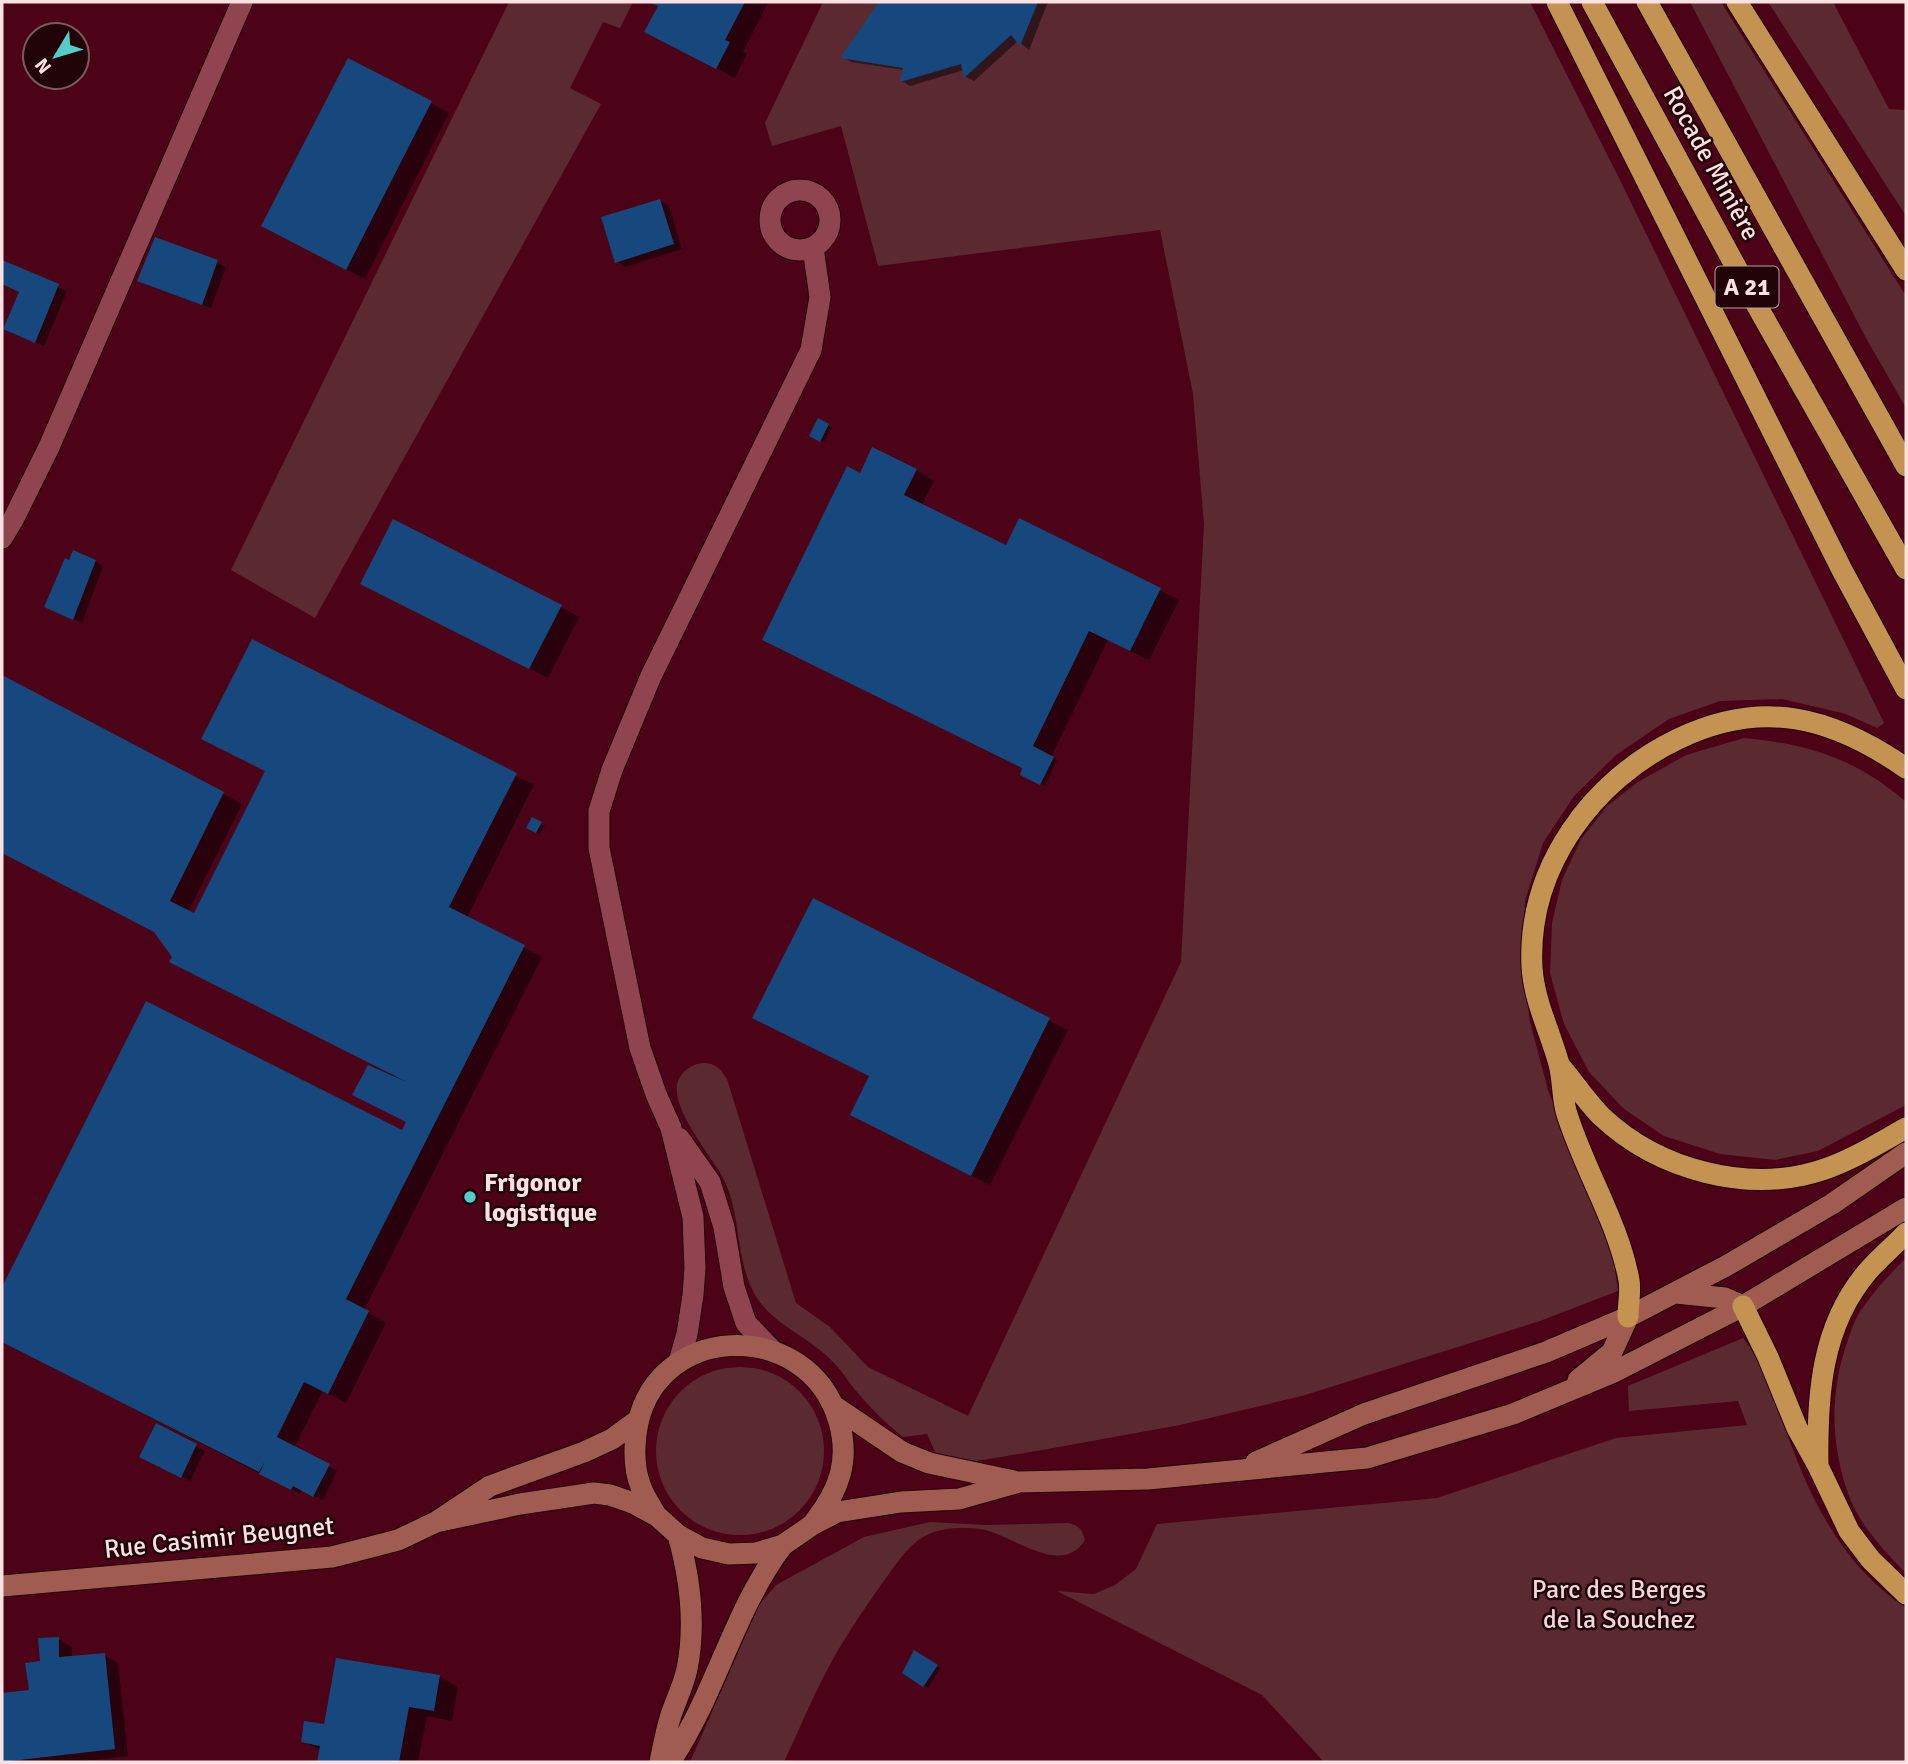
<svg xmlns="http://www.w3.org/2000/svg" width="1908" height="1764" viewBox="0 0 1908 1764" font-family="Signika,sans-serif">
	<rect width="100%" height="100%" fill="#4c0217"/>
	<path fill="#5b2a31" d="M509,2h124l-13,26 -17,-6 -33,66 31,16 -286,514 -84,-48z
		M823,2h707l90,178 264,543 -7,5 -31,-14 -64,-15 -62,2 -51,18 -53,36 -42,41 -31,47 -18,58 -3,61 8,60 18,68 65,165 5,36 -78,30 -238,75 -122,29 -132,24 -71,12 -40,-5 -10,-22 -24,3c-17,-13 -32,-29 -46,-45 -8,-9 -14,-20 -23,-29 -23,-25 -59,-37 -77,-65 -23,-36 -14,-83 -35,-122 -12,-22 -58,-75 -42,-99 7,-11 24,-19 37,-10 4,2 7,8 10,12l69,224 34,24 38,40 100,49 213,-454 23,-438 -11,-130 -33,-164 -282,36 -37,-140 -69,20 -7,-23z
		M1690,2h31l185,294v112l-40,-70z
		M1768,2h65l56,107 17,1v106z
		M1744,738c64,6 113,21 162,64v303l-88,46 -43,9 -55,-6 -56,-18 -40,-27 -35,-37 -25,-48 -14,-51 2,-50 10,-43 19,-41 26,-33 31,-24 48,-27z
		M1906,1258v315c-20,-20 -44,-46 -55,-72 -21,-53 -22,-109 -3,-161 3,-9 6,-18 10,-25 14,-22 30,-39 48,-57z
		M1743,1338c7,10 15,21 20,32 14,33 24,67 38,100 23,55 55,105 105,138v154h-582l-62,-67 -205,-104 37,3 21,-9 21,-16 21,-45 280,-26 179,-60 131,-13 -9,-24 -109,10 -1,-25z
		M656 1451a84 84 0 1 1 168 0a84 84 0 1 1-168 0Z
		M930,1522l55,3 84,-2c10,3 13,6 16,17 -23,37 -70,-3 -100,-10 -19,-4 -45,-3 -62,7 -18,11 -30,32 -42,48 -21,30 -43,62 -59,95 -14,27 -25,55 -38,82h-94l69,-157 17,-20 88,-48z"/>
	<path fill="#0007" d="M652,2h116l-25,50 4,2 -12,24 -71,-36 -4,-36z
		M881,2h167l-19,48 -11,-9 -44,40 -8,-4 -2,-7 -54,16 -8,-5 2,-11 -53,-8 -8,-5z
		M431,103l18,10 -84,166 -83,-43z
		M660,201l9,5 13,43 -57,18 -8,-6z
		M2,262l65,29 -23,55 -30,-12 7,-42 -19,-8z
		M217,262l9,5 -15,41 -72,-28z
		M819,420l13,8 -8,14 -13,-7z
		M916,470l18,11 -12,24 85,42 13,-27 159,80 -30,60 -41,-20 -57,117 6,3 -12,26 -23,-12 3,-5 -261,-129 97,-165z
		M95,561l8,5 -21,57 -27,-12z
		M380,593l181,14 18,10 -31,61z
		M253,641l281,144 -67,133 75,39 -178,353 22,13 -40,80 -23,-12 -29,57 43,23 -14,29 -21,-10 -2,4 -298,-153v-50l145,-288 255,129 5,-10 -18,-46 1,-3 -216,-117 -18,-24 -154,-80v-175l240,127 -54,108 6,3 73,-143z
		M532,819l13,7 -5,8 -12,-6z
		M814,900l254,130 -78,155 -120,-60 1,-48z
		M157,1426l48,25 -15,30 -40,-20z
		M58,1639l14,8v11l32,-3 14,8 10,93 -53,6h-73v-68l28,-3 12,-28z
		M915,1652l25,16 -12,20 -24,-15z
		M337,1660l103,17 18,10 -6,34 -25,-5 -9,46h-99l2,-11 -18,-10 23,-15z"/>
	<path fill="#16487d" d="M648,2h97l-20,38 5,2 -14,27 -72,-37 14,-26z
		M879,2h159l-18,44 -9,-11 -47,43 -3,-14 -61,18 3,-14 -63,-10z
		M348,58l84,43 -86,169 -85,-44z
		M660,199l14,45 -59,19 -14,-46z
		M155,237l63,23 -16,45 -65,-24z
		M2,260l57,24 -24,59 -32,-14 16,-37 -17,-8z
		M818,418l11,6 -9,18 -11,-6z
		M872,447l45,22 -13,26 102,50 13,-27 142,70 -31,63 -41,-20 -56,115 21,11 -14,28 -20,-10 2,-7 -260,-128 85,-174 13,7z
		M393,519l169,86 -33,64 -169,-85z
		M73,550l23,10 -23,60 -29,-13 21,-49 4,2z
		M252,639l265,134 -68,134 76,38 -179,354 23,12 -41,83 -24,-12 -27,55 53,27 -17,33 -20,-11 -2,4 -32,-16 6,-13 -6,11 -257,-130v-55l144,-286 256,129 4,-8 -54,-27 16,-30 39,17 -238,-120 3,-5 -18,-25 -152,-79v-178l222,117 -54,109 24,12 71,-142 -64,-32z
		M532,817l10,5 -6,11 -10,-5z
		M813,898l237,120 -79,158 -121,-61 19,-39 -117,-58z
		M156,1423l41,21 -16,34 -42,-21z
		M59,1637v20l46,-4 10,96 -113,13v-69l27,-3 -4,-27 15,-2 -2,-23z
		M914,1650l24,15 -15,22 -21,-14z
		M336,1658l104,17 -6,36 -25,-4 -10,55h-82l3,-16 -19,-4 3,-21 20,3z"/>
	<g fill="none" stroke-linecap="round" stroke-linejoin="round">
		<defs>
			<path id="street" d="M770 220a30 30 0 1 1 60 0a30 30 0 1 1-60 0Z
				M2,538l12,-20 35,-71 193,-445
				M679,1138l31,44 14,45 10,60 12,36 25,26
				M679,1362l8,-28 6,-39 2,-27 -2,-51 -22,-89 -15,-34 -16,-46 -41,-200v-37l13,-41 39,-94 160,-326 9,-53 -7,-49"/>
			<path id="secondary" d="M1676,1293l49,5 18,8
				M1578,1380l34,-28 16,-35
				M834,1406l68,46 27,11 85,18
				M1256,1462l108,-48 182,-62 82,-35 98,-51 106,-62 74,-51
				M656,1515c-5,-9 -12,-19 -15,-28 -7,-17 -7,-35 -5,-52 13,-114 173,-120 203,-13 11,39 0,68 -24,99
				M436,1522l84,-18 74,-11 16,2 23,8 24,13 21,19 24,13 27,6 27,-1 27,-8 29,-20 25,-13 64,-10 58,-3 60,-17 129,-3 219,-21 146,-44 101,-42 129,-66 163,-98
				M2,1586l330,-29 66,-17 38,-18 54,-36 94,-34 28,-13 26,-19
				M660,1762c3,-15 6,-32 11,-47 5,-15 13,-31 16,-46 9,-45 3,-91 -9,-134
				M670,1762c46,-68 63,-151 113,-217"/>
			<path id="highway" d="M1557,2l285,568 64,119
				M1592,2l169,311 145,256
				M1647,2l259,464
				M1737,2l169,268
				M1560,1066c14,16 26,35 41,50 57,54 148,79 224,53 29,-10 54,-26 81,-41
				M1743,1306l25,51 29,71 21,38 31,65 22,29 35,34
				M1628,1317c0,-12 3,-26 1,-37 -11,-59 -46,-112 -63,-169 -4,-16 -3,-32 -7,-47 -9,-33 -25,-63 -27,-97 -5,-99 60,-187 146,-228 85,-41 154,-22 228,29
				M1818,1464c-1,-69 3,-138 50,-193 12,-14 26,-25 38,-38"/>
		</defs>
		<use href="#street" stroke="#230107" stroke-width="23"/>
		<use href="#secondary" stroke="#230107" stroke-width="23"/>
		<use href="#highway" stroke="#230107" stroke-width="23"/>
		<use href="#street" stroke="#90444f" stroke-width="21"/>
		<use href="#secondary" stroke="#a05c50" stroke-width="21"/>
		<use href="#highway" stroke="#c59351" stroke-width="21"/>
	</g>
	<circle fill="#53cdca" stroke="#200408" stroke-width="2.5" cx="470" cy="1197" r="7"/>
	<g text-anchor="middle" stroke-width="5" stroke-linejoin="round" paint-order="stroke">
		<rect fill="#200408" stroke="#ba9ea1" stroke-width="2" x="1715.5" y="266.5" width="63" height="41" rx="5"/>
		<g font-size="24" font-weight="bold" fill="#fce0e2">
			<text x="1747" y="295">A 21</text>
		</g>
		<g font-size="26" fill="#fce0e2" stroke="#200408">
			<text transform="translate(1712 163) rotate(61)" y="9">Rocade Minière</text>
			<text transform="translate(219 1537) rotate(-6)" y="9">Rue Casimir Beugnet</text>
		</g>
		<g font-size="26" font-weight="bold" fill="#fce0e2" stroke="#200408" text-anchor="start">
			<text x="484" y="1191">Frigonor<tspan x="484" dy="30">logistique</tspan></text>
		</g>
		<g font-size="26" fill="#f0d8da" stroke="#200408">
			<text x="1619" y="1598">Parc des Berges<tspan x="1619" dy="30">de la Souchez</tspan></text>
		</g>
	</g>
	<rect width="1908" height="1764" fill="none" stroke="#fce0e2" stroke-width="7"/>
	<g transform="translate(56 56) rotate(232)"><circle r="33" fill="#200408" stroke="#785c5f" stroke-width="2"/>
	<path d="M0-5L12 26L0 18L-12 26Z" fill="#53cdca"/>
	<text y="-10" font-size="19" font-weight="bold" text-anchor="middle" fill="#fce0e2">N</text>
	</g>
</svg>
